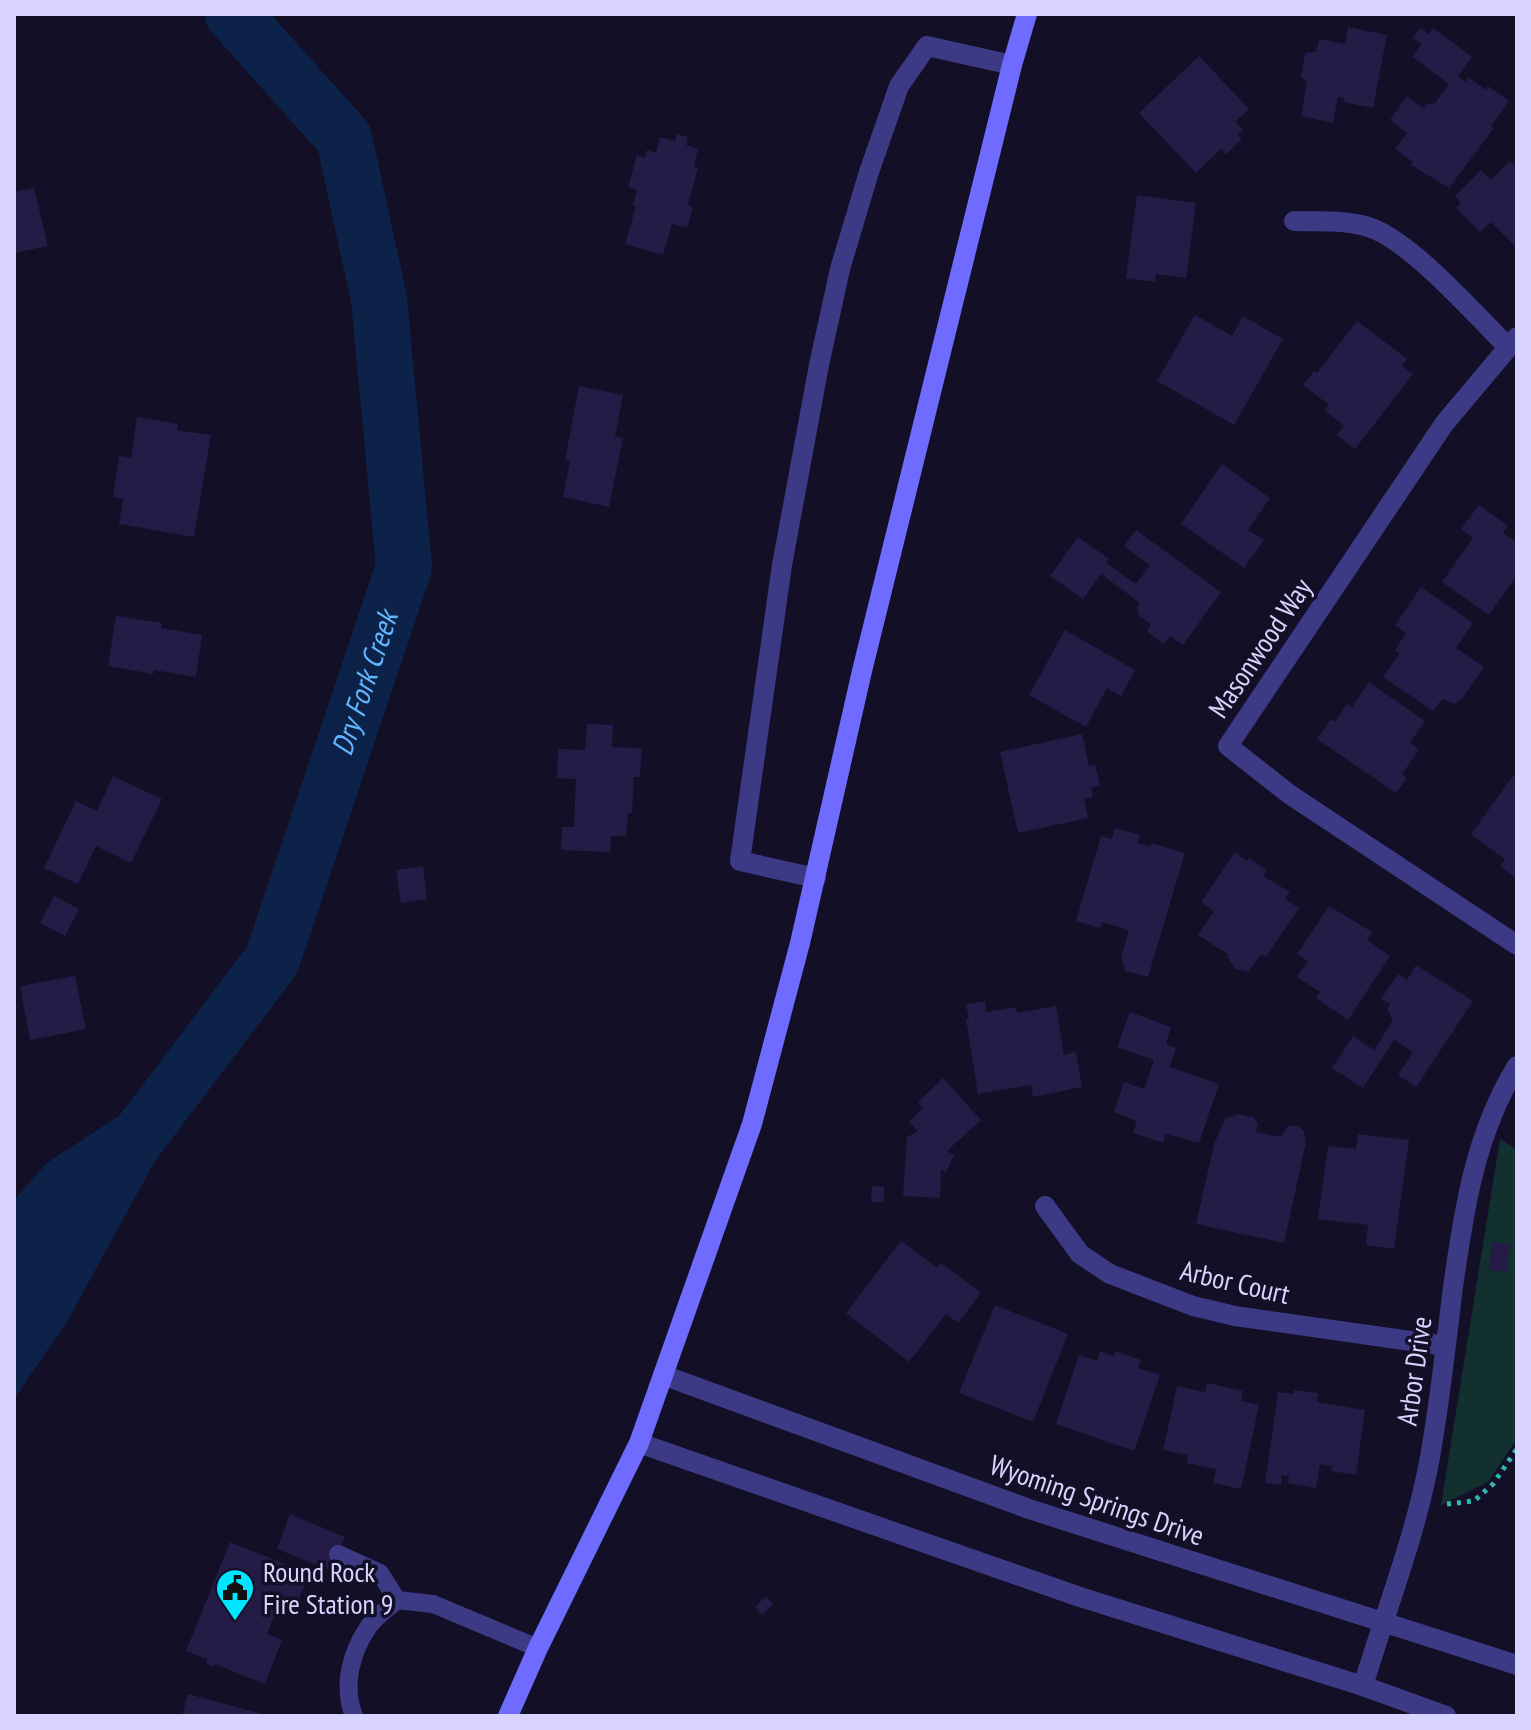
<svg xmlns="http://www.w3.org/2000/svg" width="1531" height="1730" viewBox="0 0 1531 1730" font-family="'PT Sans Narrow',sans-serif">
	<rect width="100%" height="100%" fill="#130f26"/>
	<path fill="#12302f" d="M1500,1139l17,11v289l-29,43 -47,23z"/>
	<path fill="#0c2248" d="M120,1115l59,2 -111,203 -54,79v-199l33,-37z"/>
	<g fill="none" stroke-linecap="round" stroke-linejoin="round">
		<path stroke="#0c2248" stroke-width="56" id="s1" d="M108,1177l164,-217 132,-393 -25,-268 -35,-161 -111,-124"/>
	</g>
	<path fill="#241b47" d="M1348,27l39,8 -14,73 -30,-6 1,-4 -6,-1 -5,26 -32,-7 6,-34 -6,-5 4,-24 11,-1 3,-13 26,5z
		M1420,28l9,6 4,-6 39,29 -14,19 7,6 3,-5 18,13 2,-4 21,15 -18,25 3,2 -45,60 -38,-23 2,-3 -18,-13 12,-16 -17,-13 17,-24 16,12 3,-4 9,-1 14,-19 -37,-27 10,-13 -9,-6z
		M1199,56l50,53 -14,13 8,8 -5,5 4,4 -16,15 -5,-5 -25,24 -57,-60z
		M677,134l11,3 -2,8 12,4 -4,18 4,1 -10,37 5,2 -6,21 -15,-4 -9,31 -38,-11 11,-38 -3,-1 4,-15 -9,-3 9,-32 8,3 2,-8 9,3 4,-16 15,4z
		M1510,161l7,7v80l-26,-26 -11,10 -24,-24 5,-5 -6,-7 26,-26 10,10z
		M34,188l14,58 -34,7v-61z
		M1137,195l59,8 -10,75 -30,-4 -1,8 -29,-4z
		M1195,315l37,21 11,-20 40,23 -49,86 -77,-44z
		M1357,321l50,38 -5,7 11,8 -58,75 -18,-14 7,-9 -20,-16 5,-5 -26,-20 11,-14 3,2z
		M579,386l44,9 -8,42 8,1 -14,69 -46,-10 7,-36 -5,-1z
		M137,417l41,7 -1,6 34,5 -17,102 -75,-13 4,-25 -10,-2 6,-41 12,2z
		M1222,464l48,34 -22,32 16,10 -20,28 -63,-44z
		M1479,505l29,21 -5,7 14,10v32l-28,40 -47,-33 31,-44 -12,-9z
		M1136,530l85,62 -38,53 -13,-9 -6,8 -17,-13 4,-7 -12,-8 -2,-9 3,-4 -39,-29 -18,25 -33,-23 28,-39 31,22 -3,4 30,21 14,-19 -26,-19z
		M1421,587l52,36 -17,25 28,19 -22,32 -8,5 -12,-5 -9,12 -50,-34 17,-24 -5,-3 11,-17 -11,-8z
		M116,616l46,7 -1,5 41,7 -6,42 -42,-7 -1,4 -45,-8z
		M1065,630l70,40 -14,26 -14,-8 -21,39 -57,-32z
		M1369,682l56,39 -15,22 9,7 -17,24 5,4 -11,15 -79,-54 14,-20 4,3 12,-18 5,3z
		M587,724l26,1 -1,22 30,1 -2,29h-6l-2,36h-4l-2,23h-15l-1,16 -49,-2 1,-23h12l2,-48 -19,-1 1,-29 27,1z
		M1082,734l7,32 6,-1 5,21 -9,2 2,9 -9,2 4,19 -70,15 -18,-81z
		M113,776l49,23 -31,64 -35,-17 -18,38 -34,-16 32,-67 21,10z
		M1513,776l4,3v100l-17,-13 5,-7 -34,-25z
		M1115,828l25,7 -2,8 13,4v-4l34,10 -37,124 -23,-6 -4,-14 8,-27 -27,-8 -2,6 -24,-7 25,-85 11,3z
		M1235,852l12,9 2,-3 18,12 -4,6 27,16 -5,7 14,9 -33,49 -5,-3 -13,18 -12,-3 -9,-12 2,-2 -31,-20 16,-24 -13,-9z
		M423,866l4,33 -26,4 -5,-33z
		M54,896l25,13 -14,27 -25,-13z
		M1329,906l43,26 -5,8 23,16 -42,64 -32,-22 4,-6 -23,-15 11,-16 -11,-7z
		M1416,965l57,36 -57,86 -18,-12 15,-23 -19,-12 -31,48 -31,-20 21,-32 21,14 19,-30 -6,-11 3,-5 -9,-5 17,-25 9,6z
		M75,976l11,53 -56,11 -10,-54z
		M985,1001l1,11 30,-5 1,6 39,-7 8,49 12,-3 6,35 -49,10 -2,-12 -53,9 -12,-75h3l-3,-15z
		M1130,1012l41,15 -5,17 10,4 -6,19 49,17 -20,59 -33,-9 -3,9 -30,-10 4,-12 -23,-9 10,-30 20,7 10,-29 -37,-13z
		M943,1078l38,42 -34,31 7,4 -8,17 -5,-3 -1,29 -37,-2 4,-59 11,-6 -9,-9 14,-14 -5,-6z
		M1237,1114l16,3 5,7 -2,8 25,5 7,-11h10l6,5 2,11 -22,101 -88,-19 18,-80 11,-25z
		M1358,1134l51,6 -15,109 -28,-4 2,-20 -50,-6 10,-73 28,3z
		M872,1186l12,1v15h-13z
		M901,1241l36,27 4,-5 40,30 -23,30 -12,-9 -37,48 -63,-49z
		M1492,1242l18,2 -4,28 -17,-2z
		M995,1305l73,29 -35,88 -74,-29z
		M1100,1351l14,5 2,-5 25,9 -3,8 22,7 -26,76 -78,-27 23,-69 18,6z
		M1207,1383l36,8 -2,10 18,4 -18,84 -28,-6 3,-14 -29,-6 1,-8 -25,-5 14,-64 28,6z
		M1294,1390l24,3 -1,9 48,8 -9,65 -25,-4 1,-5 -12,-2 -4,24 -28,-5 1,-7 -7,-1 -1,10 -16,-2 13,-91 16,2z
		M290,1514l55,23 -14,34 -54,-22z
		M230,1542l65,26 -1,3 14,6 -14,33 -15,-6 -12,30 15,6 -17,44 -50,-20 -1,3 -8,-4 1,-4 -21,-8z
		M766,1596l7,8 -11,11 -7,-8z
		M188,1694l71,19 -1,3h-76z"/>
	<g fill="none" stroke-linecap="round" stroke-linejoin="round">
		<path stroke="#2fb8b0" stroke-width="5" stroke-dasharray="4 6" stroke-linecap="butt" d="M1447,1504l27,-3 19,-17 24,-35"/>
		<path stroke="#3d3a85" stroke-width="18" d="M338,1554l42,19 17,27
			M354,1716c-12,-30 -3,-64 15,-90 7,-10 19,-18 28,-26l36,4 105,44"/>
		<path stroke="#3d3a85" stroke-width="20" d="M1294,221c25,1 55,-2 80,8 41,17 101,85 134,118
			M1517,337l-73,87 -216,322 61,48 228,151
			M816,878l-76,-17 42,-296 37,-200 21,-96 29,-97 30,-86 28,-40 85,19
			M1045,1206l35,48 30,20 83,32 42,10 211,30
			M1363,1686c23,-76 53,-151 67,-229 10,-56 16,-113 23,-170 11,-78 22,-153 64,-221"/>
		<path stroke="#3d3a85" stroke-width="20" d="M663,1375l366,134 488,156
			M639,1443l438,153 286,90 83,30"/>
		<path stroke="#6f6bff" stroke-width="20" d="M508,1716l30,-68 101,-205 113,-319 48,-181 62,-272 150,-606 15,-51"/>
	</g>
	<defs>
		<symbol id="civic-pin" viewBox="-11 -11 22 30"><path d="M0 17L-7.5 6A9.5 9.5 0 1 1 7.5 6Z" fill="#00e5ff" stroke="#130f26"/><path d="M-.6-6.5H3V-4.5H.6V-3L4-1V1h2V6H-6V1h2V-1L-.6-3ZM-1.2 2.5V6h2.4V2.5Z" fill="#111"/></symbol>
	</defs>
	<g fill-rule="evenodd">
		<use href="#civic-pin" x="213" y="1566" width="44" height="60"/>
	</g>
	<g text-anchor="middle" stroke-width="7" stroke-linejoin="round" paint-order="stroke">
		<g font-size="28" fill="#d9d4ff" stroke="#130f26">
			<text transform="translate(1260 648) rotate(-56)" y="10">Masonwood Way</text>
			<text transform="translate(1235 1282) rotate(13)" y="10">Arbor Court</text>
			<text transform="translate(1414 1371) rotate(-82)" y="10">Arbor Drive</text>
			<text transform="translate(1097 1500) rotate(19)" y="10">Wyoming Springs Drive</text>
		</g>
		<g font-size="28" fill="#d9d4ff" stroke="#130f26" text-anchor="start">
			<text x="263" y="1582">Round Rock<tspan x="263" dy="32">Fire Station 9</tspan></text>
		</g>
		<g font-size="30" font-style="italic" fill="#62b6ff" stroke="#130f26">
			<text dy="10" stroke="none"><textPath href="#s1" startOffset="564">Dry Fork Creek</textPath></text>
		</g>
	</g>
	<rect width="1531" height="1730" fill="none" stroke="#d9d4ff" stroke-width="32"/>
</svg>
